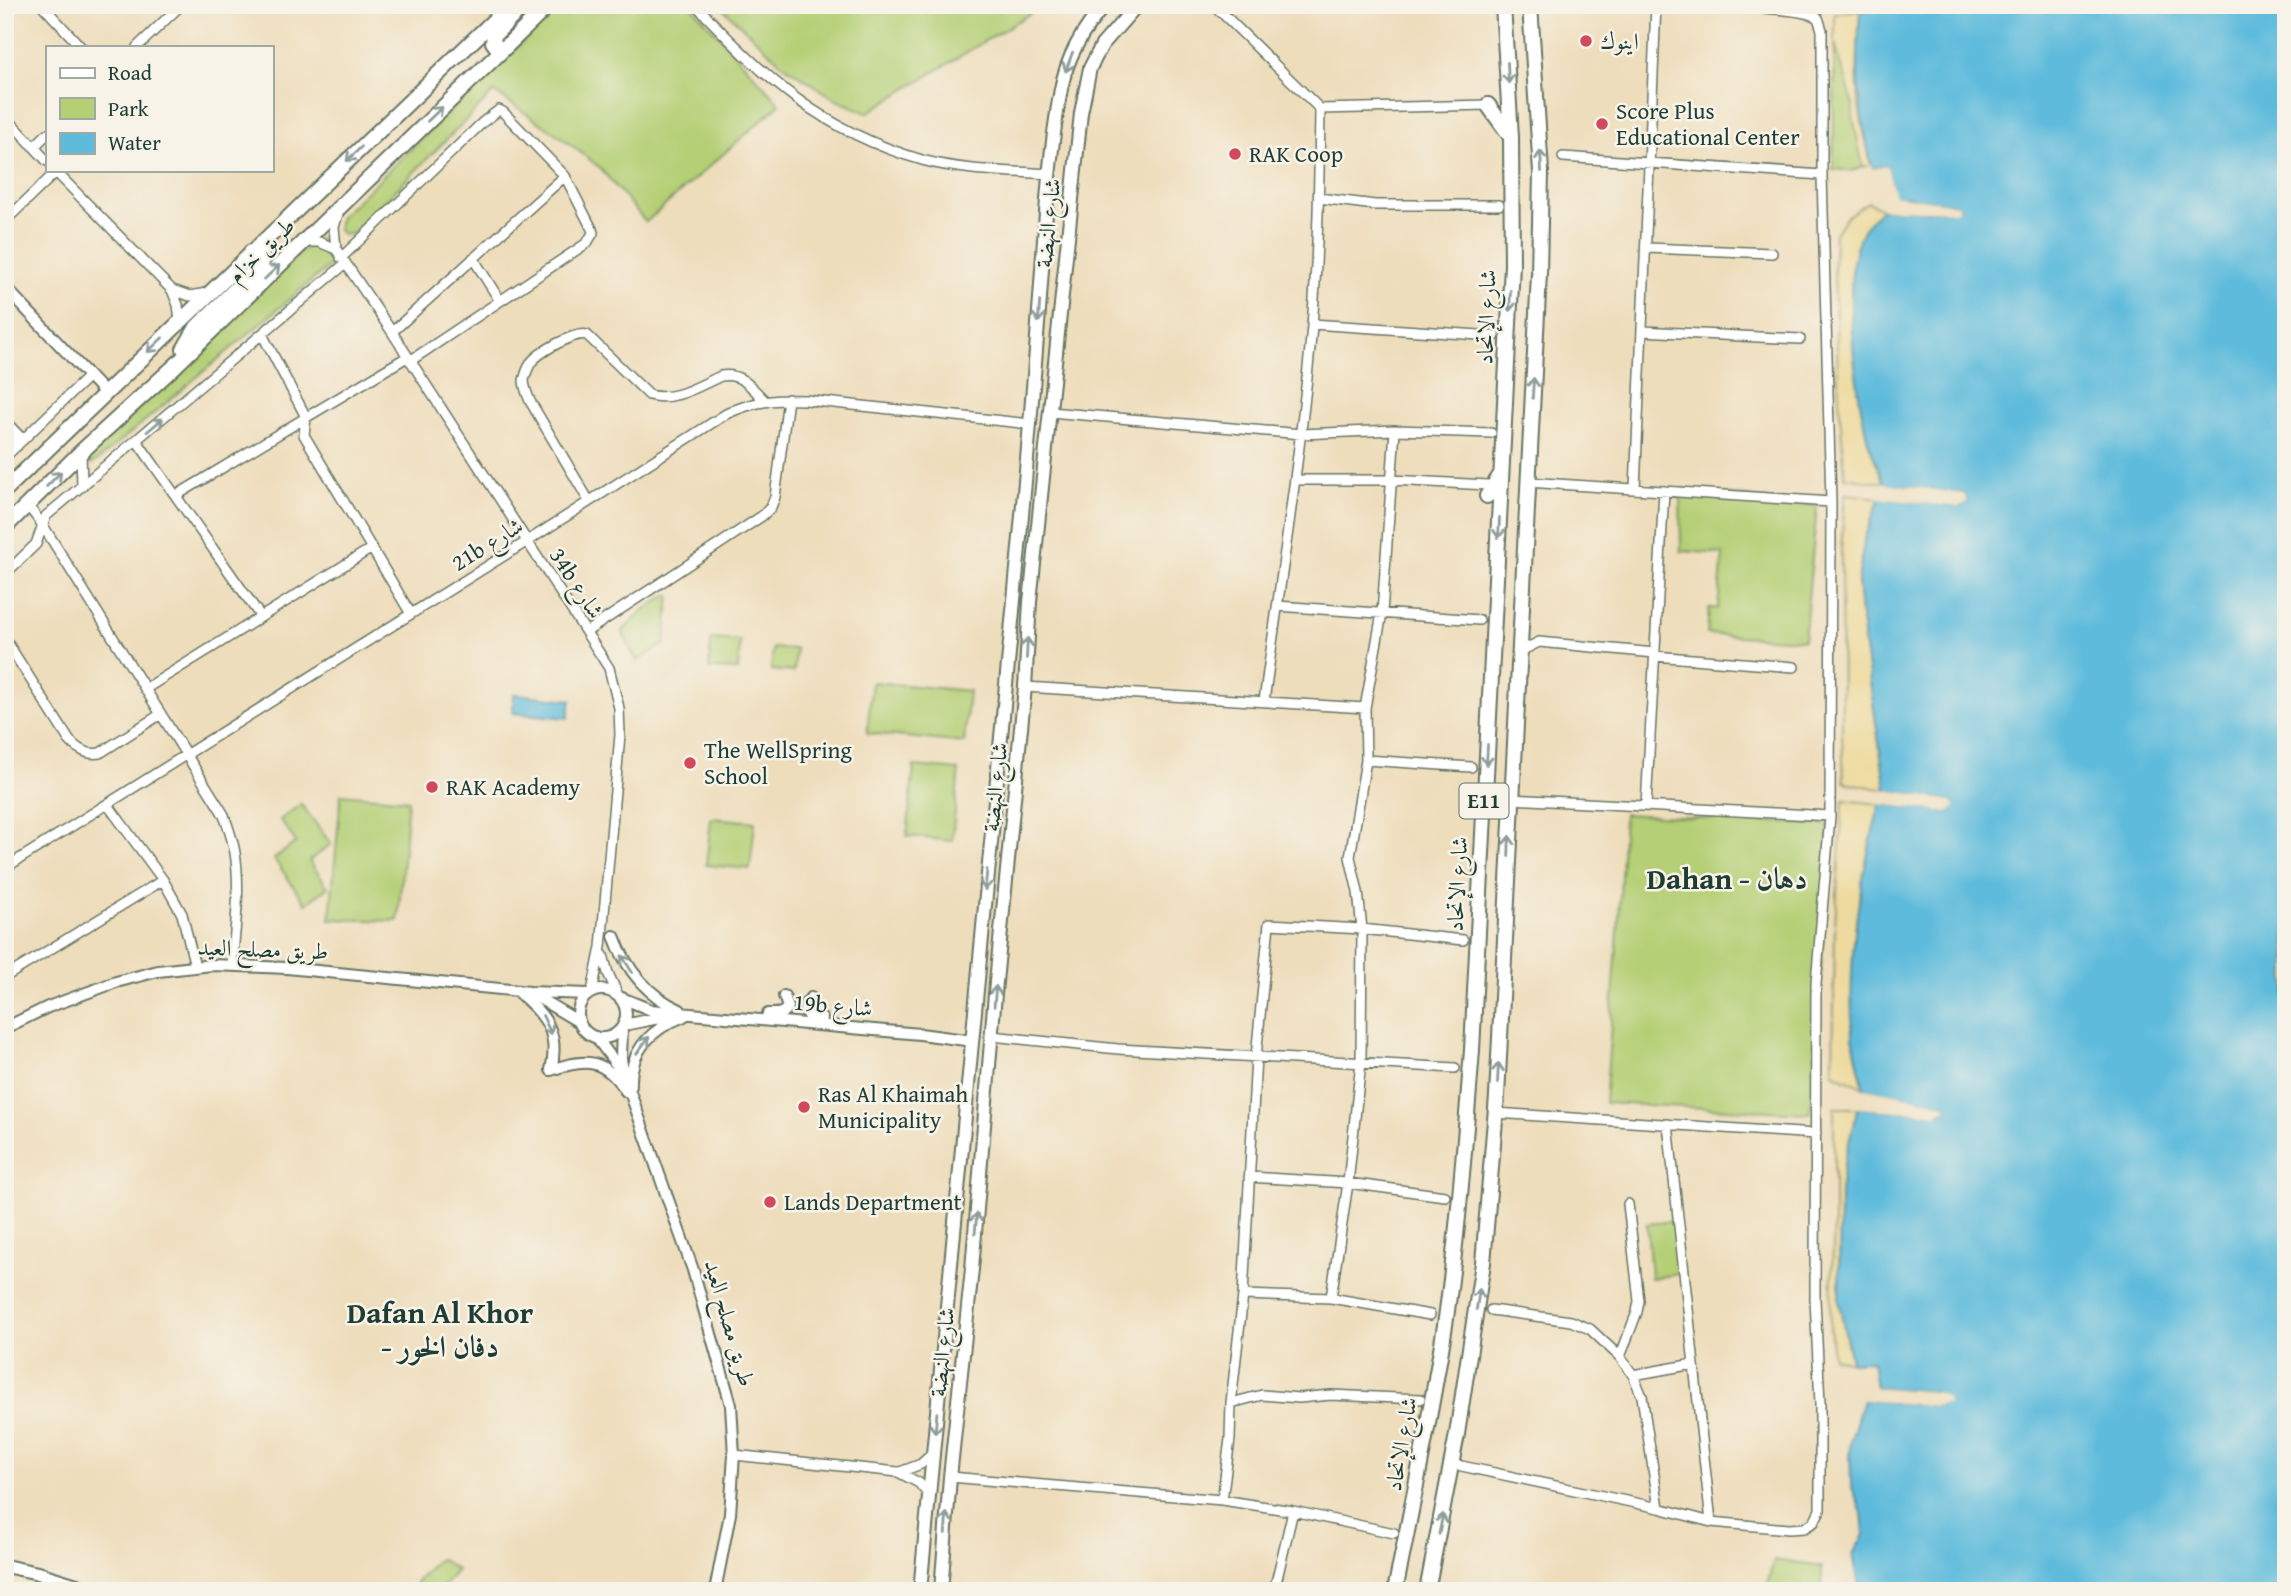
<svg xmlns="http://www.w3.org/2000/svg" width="2291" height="1596" viewBox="0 0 2291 1596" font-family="'Gentium Book Plus',Amiri,serif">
	<rect width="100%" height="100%" fill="#f7f3e8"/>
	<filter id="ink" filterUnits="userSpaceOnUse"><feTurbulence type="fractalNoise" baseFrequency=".0143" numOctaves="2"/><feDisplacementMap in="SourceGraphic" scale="14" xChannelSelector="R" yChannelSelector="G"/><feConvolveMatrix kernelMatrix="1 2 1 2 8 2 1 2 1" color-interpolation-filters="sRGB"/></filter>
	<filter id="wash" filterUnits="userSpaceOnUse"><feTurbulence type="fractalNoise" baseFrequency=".00686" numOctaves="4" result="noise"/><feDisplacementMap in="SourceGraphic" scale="28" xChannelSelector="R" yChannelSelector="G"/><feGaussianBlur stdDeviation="1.57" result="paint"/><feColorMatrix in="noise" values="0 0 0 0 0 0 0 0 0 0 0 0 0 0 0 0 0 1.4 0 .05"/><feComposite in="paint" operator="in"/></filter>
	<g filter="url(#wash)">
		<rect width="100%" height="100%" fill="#edb"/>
		<path fill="#b4cf74" stroke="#6a8654" stroke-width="2" d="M561,5h130l89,99 -134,118 -47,-55 -38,-30 -67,-45 -141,141 -9,2 -6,-5 2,-13z
			M719,5h325l-177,108 -30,-13 -55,-36z
			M1835,43l18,60v13l10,51 -11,4 -19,-2z
			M315,239l16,3 4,11 -1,9 -237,199 -6,3 -3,-4 3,-6z
			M1680,489l137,17 -13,134 -97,-6 2,-26h9l5,-54 -42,-3z
			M667,595h3l-5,49 -28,17 -15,-29 20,-21z
			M711,639l29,2 -2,29 -29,-1z
			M773,648l23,1 -2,23 -23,-2z
			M872,682l97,9 -5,52 -97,-10z
			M914,766l45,4 -7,71 -45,-5z
			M341,794l67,6 -10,121 -68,-2z
			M301,804l30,40 -22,17 19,26 -22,17 -32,-45 22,-17 -16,-22z
			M1624,814l205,11 -10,178 -1,81 -9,29 -204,-10 14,-185z
			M711,818l44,4 -5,47 -44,-4z
			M1674,1221l6,53 -29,4 -4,-54z
			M441,1559l16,11 -17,21h-16l-9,-7 21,-23z
			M1774,1560l48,7v24h-57z"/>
		<path fill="#eeda9e" stroke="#868c69" stroke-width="2" d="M1858,10l2,2 -3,61 2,36 12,56 -8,2 -10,-51v-13l-18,-60v-29z
			M1868,202l14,7 -19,21 -11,36 -1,36 2,40 15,99 16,42 -39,-6 -6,-76 -5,-131 1,-36 11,-17z
			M1845,494l35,4 -15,38 -7,45 4,47 24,162 -42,-8 -2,-48 -1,-181z
			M1843,800l37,4c-21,76 -33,152 -27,231 2,18 7,36 11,53l-31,-15 2,-149z
			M1834,1108h24l-13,51 -5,33 -1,110 12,60 -18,-4 -3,-30 4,-104z"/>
		<path fill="#5ebbdc" stroke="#3e7c88" stroke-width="2" d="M1876,5h410v1586h-426l-7,-37 11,-19 -2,-22 -11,-28 -1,-42 13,-43 72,6 15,-4 -14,-10 -60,-5 -4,-26 -21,1 -12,-60 1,-110 5,-35 13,-49 79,6 11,-5 -7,-6 -77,-15c-4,-17 -9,-35 -11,-53 -6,-79 6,-155 27,-231l68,8 7,-5 -4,-6 -65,-11 -24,-162 -4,-47 7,-45 15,-38 79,9 9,-6 -4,-7 -80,-11c-5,-15 -13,-30 -17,-46 -11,-45 -28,-169 -3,-208 5,-8 12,-14 18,-20l75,2 3,-3 -4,-4 -62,-9 -7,-29 -15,2c-13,-56 -17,-98 -12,-156l16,-5z
			M514,694l57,6 -3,18 -56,-5z"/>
		<path fill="#edb" d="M1871,164l1,4 15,-2 8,29 61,9 4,4 -3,3 -75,-2 -3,-2 3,-2 72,2 -61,-9 -8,-28 -14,1 -3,-6z
			M1880,482l84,12 4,7 -9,6 -83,-9 4,-3 78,8 6,-3 -2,-3 -78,-11z
			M1882,789l69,12 5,6 -8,5 -72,-8 4,-3 67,8 4,-3 -2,-2 -64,-10z
			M1860,1087l81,16 7,5 -11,6 -82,-6 3,-4 79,6 4,-2 -78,-16z
			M1872,1387l64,5 10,5 4,6 -15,3 -72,-6v-3l72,5 9,-2 -9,-4 -60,-6z"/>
	</g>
	<g filter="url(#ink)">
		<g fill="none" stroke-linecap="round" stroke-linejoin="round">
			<defs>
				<path id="minor" d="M42,5l39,42
					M696,5c69,74 126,126 226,155 40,11 85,11 127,14
					M1214,5l106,104 168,-4
					M137,47l44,-42
					M5,116l42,45
					M35,146l12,-12
					M1563,157l259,18v-145l-4,-12c-16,-12 -105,-12 -130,-13
					M54,170l118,120 6,15 2,15
					M1319,198l56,7h124
					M339,211l-5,16 2,22 56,83 217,336 10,40 1,27 -19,212 -9,45
					M5,221l51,-49
					M304,242h15l17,7
					M1647,248l125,5
					M341,258l142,-136 16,-12 4,2 62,64 27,53 1,4 -6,10 -177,118
					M473,258l27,43
					M172,290l18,6 17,-3
					M1312,324l183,12
					M1642,331l158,8
					M392,332l173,-156
					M262,334l44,83 -2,18 107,179
					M1050,412l251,22 94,-4 96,3
					M5,421l18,19
					M5,433l12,13
					M137,441l124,176
					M81,452l1,35
					M5,457l84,-81
					M1295,480h96l97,5
					M1527,482l304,20
					M1635,489l21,-484
					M177,495l230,-138
					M589,501l-59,-100c-3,-7 -6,-14 -6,-21 1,-4 4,-12 6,-16 7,-11 45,-33 57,-29l62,60c26,7 49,-9 72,-19 20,-4 31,12 44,25
					M28,506l14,18 182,291c4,12 9,25 11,38 6,37 0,75 -3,112
					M5,574l31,-30 10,-28 299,-252
					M1277,606l202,14
					M586,632l176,-116 9,-9 4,-10 13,-98
					M5,639l64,101c9,10 18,15 31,13l61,-39
					M1519,652l20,-10 116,11
					M1654,656l140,11
					M1025,687l340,21
					M145,689l227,-141
					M1264,701c17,-125 37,-249 48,-375 6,-72 7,-145 8,-217
					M1366,760l105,7
					M1510,799l320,17
					M108,805l55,75 19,34 13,52
					M1646,806l18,-315
					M5,868l521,-326 200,-128c27,-13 50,-15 80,-14l224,24
					M603,955l5,18 10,22
					M5,977l158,-97
					M991,1036l127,13 337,19
					M1495,1113l321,21
					M1668,1124l43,398
					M1249,1177l99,6 97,13
					M1243,1295l88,3 99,17
					M1331,1298l17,-115 13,-121 1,-133 -4,-37 -8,-35 16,-97 -1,-52 17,-95 13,-183
					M1491,1310l80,11 19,8 30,28 13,18 9,21 17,112
					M1620,1357l17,-45 2,-11 -11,-97
					M1633,1375l61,-11
					M1231,1403l31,-8 37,3 32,-3 89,4
					M734,1455l164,17 21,11 10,12
					M1452,1464l207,44 52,14 78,7 15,-1 10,-6 6,-12v-106l-5,-105 1,-315 14,-168 1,-314 -9,-327
					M900,1472l21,-8 12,-11
					M950,1477l272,23 71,11 101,22
					M1222,1500l8,-61 1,-36 12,-108 13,-238 13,-133 93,5 101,11
					M1274,1591l19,-80"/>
				<path id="tertiary" d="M5,287l101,107
					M614,936c12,33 32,59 66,74
					M578 1014a24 24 0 1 1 48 0a24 24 0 1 1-48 0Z
					M518,992c28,23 42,41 33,78
					M532,994l47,28
					M622,998l29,12 17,2 252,22 53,7
					M811,998l-5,5 -1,6 4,7 13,3
					M768,1014c9,0 15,1 20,-7l-4,-11
					M624,1025l45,-9
					M5,1028l43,-21 68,-25 42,-11 54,-6 75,3 243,24 59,2
					M622,1028l-1,31 3,16 69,195 38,135 3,50 -4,59 -15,77
					M596,1037l26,35
					M551,1070c35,-12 53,-12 75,21
					M631,1086c-2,-36 22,-58 53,-70"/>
				<path id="secondary" d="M5,1566l33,7 58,18
					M920,1591c32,-337 64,-675 96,-1012 9,-93 17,-187 24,-281 5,-69 8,-140 21,-209 6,-32 22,-60 44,-84
					M941,1591l9,-114 22,-208 24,-287 29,-295 5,-85 51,-489 9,-45 12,-23 35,-40"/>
				<path id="primary" d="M500,51l-7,-9 1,-7 30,-30
					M1488,105l23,32
					M184,349l13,-22 64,-63 2,-4 -2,-6 -10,-2
					M5,490l505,-485
					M1487,496l14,-22
					M5,527l76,-75 94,-86 374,-361
					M1395,1591c18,-89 36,-177 50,-266 13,-91 20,-183 27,-275l40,-785 -1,-128 -8,-132
					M1427,1591l30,-157 26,-171 14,-167 42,-822 2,-102 -11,-167"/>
			</defs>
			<use href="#minor" stroke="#677563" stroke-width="12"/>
			<use href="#tertiary" stroke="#677563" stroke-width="14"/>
			<use href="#secondary" stroke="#677563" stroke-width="16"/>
			<use href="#primary" stroke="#677563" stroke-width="18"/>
			<use href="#minor" stroke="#fff" stroke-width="9"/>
			<use href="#tertiary" stroke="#fff" stroke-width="10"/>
			<use href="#secondary" stroke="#fff" stroke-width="12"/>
			<use href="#primary" stroke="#fff" stroke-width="14"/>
		</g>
		<defs><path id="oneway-shaft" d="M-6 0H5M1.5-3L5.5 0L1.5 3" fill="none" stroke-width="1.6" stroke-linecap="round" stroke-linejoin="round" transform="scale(1.75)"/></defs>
		<g stroke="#8f9e9a">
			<use href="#oneway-shaft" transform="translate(1069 62) rotate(110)"/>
			<use href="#oneway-shaft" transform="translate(1508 73) rotate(87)"/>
			<use href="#oneway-shaft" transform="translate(435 114) rotate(-44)"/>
			<use href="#oneway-shaft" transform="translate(354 154) rotate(136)"/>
			<use href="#oneway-shaft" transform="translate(1541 161) rotate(-93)"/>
			<use href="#oneway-shaft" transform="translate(272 272) rotate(-44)"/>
			<use href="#oneway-shaft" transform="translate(1510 301) rotate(92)"/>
			<use href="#oneway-shaft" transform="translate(1039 312) rotate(94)"/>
			<use href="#oneway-shaft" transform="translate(155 345) rotate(136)"/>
			<use href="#oneway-shaft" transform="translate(1533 388) rotate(-86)"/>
			<use href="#oneway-shaft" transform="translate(155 425) rotate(-40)"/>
			<use href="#oneway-shaft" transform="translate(54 479) rotate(-45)"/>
			<use href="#oneway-shaft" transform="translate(1499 528) rotate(93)"/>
			<use href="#oneway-shaft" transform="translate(1027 648) rotate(-87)"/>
			<use href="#oneway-shaft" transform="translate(1487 755) rotate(93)"/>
			<use href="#oneway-shaft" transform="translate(1509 846) rotate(-88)"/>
			<use href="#oneway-shaft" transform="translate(986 880) rotate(96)"/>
			<use href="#oneway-shaft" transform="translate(627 964) rotate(-122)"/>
			<use href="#oneway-shaft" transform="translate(995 996) rotate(-85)"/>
			<use href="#oneway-shaft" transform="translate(547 1025) rotate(65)"/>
			<use href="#oneway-shaft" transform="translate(643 1045) rotate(-54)"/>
			<use href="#oneway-shaft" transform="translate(1498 1073) rotate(-87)"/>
			<use href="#oneway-shaft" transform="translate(976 1223) rotate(-85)"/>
			<use href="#oneway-shaft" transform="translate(1478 1299) rotate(-81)"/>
			<use href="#oneway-shaft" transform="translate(936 1423) rotate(95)"/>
			<use href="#oneway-shaft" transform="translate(946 1523) rotate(-86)"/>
			<use href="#oneway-shaft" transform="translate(1441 1524) rotate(-79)"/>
		</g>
	</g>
	<g fill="#d1495b" stroke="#f7f3e8" stroke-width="2.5">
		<circle cx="1586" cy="41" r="7"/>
		<circle cx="1602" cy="124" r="7"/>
		<circle cx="1235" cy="154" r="7"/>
		<circle cx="690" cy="763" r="7"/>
		<circle cx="432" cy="787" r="7"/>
		<circle cx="804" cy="1107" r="7"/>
		<circle cx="770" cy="1202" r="7"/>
	</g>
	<g text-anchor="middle" stroke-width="5" stroke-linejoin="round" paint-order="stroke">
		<rect fill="#f7f3e8" stroke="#60746a" stroke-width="2" x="1459.5" y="783.5" width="49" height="35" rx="5"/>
		<g font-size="21" font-weight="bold" fill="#1f3d34">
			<text x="1484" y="808">E11</text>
		</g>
		<g font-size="23" fill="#1f3d34" stroke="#f7f3e8" text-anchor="start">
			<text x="1600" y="49">اينوك</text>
			<text x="1616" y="119">Score Plus<tspan x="1616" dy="26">Educational Center</tspan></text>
			<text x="1249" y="162">RAK Coop</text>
			<text x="704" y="758">The WellSpring<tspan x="704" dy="26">School</tspan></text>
			<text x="446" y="795">RAK Academy</text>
			<text x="818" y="1102">Ras Al Khaimah<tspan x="818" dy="26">Municipality</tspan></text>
			<text x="784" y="1210">Lands Department</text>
		</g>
		<g font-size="23" fill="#1f3d34" stroke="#f7f3e8">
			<text transform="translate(1048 223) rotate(-84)" y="8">شارع النهضة</text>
			<text transform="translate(261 250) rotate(-44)" y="8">طريق خزام</text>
			<text transform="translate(1486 317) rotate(-88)" y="8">شارع الإتحاد</text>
			<text transform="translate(487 544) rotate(-32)" y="8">21b شارع</text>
			<text transform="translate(577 583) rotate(57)" y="8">34b شارع</text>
			<text transform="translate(995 787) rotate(-84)" y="8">شارع النهضة</text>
			<text transform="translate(1457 884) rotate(-87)" y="8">شارع الإتحاد</text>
			<text transform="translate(263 949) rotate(2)" y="8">طريق مصلح العيد</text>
			<text transform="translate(833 1005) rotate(5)" y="8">19b شارع</text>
			<text transform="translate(730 1323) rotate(74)" y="8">طريق مصلح العيد</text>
			<text transform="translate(942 1352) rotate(-84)" y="8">شارع النهضة</text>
			<text transform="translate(1401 1444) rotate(-80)" y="8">شارع الإتحاد</text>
		</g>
		<g font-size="30" font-weight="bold" fill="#1f3d34" stroke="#f7f3e8">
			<text x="1727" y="889">Dahan - دهان</text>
			<text x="440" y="1323">Dafan Al Khor<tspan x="440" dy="34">- دفان الخور</tspan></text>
		</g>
	</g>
	<rect width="2291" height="1596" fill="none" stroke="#f7f3e8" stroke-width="28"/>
	<rect x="46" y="46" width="228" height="126" fill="#f7f3e8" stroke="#a1aaa0" stroke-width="2"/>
	<rect x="60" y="68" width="35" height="10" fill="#ffffff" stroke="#a1aaa0" stroke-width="2"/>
	<text x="108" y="80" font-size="21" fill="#1f3d34">Road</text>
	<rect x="60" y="98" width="35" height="21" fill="#b4cf74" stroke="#a1aaa0" stroke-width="2"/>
	<text x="108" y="116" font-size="21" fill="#1f3d34">Park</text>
	<rect x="60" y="133" width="35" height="21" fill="#5ebbdc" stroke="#a1aaa0" stroke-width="2"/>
	<text x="108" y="150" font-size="21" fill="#1f3d34">Water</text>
</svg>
